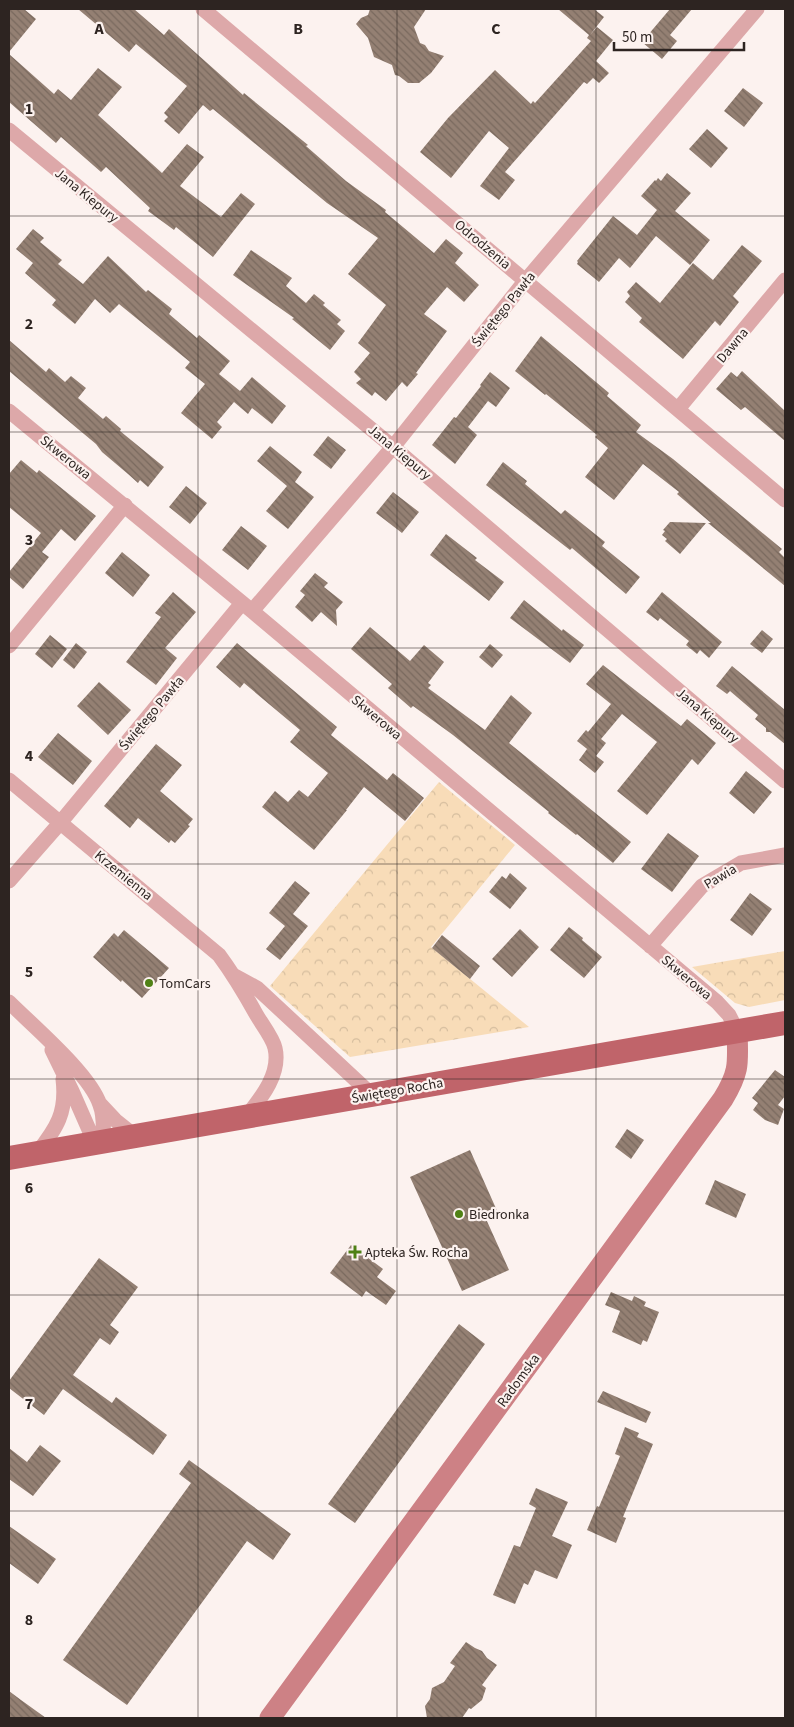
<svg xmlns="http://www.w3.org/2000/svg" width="794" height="1727" viewBox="0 0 794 1727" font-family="'Source Sans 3',sans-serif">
	<defs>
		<pattern id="forest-crowns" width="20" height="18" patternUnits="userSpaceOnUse" patternTransform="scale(1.25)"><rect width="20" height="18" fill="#f8dcb8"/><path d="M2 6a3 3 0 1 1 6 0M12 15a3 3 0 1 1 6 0" fill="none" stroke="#d5bd9e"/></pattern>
		<pattern id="building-back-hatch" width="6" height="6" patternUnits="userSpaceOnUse" patternTransform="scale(1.25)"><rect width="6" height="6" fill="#948073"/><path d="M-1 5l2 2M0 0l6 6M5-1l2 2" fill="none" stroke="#79695e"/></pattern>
	</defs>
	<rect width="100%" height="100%" fill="#fcf2ef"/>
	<path fill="url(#forest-crowns)" d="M439,782l76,63 -84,102 98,80 -179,30 -80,-71z
		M785,951v49l-36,7 -14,-4 -43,-36z"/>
	<path fill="url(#building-back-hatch)" d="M9,9h15l12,10 -27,33z
		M78,9h56l30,26 5,-6 74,66 1,-2 64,52 -2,1 40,35 40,29 -1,2 49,41 12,-14 17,14 -8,10 24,22 -15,17 -17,-15 -23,27 23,17 -31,42 2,1 -11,13 -5,-5 -16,19 -11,-9 -3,4 -16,-13 5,-4 -7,-7 16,-19 -12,-10 28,-38 -38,-31 30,-36 -51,-35 -114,-94 -3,2 -7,-6 -24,29 -15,-13 4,-4 -4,-4 23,-27 -51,-42 -7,8z
		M370,9h56l-12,18 6,16 5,2 4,6 15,5 -13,17 -12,10h-11l-9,-7 -4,-1 -3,-10 -18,-8 -6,-19 -12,-14 5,-6 7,-3z
		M558,9h36l10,8 -14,18 7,-8 16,13 -17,21 13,12 -10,10 -6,-5 -6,6 -3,-2 -79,90 10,8 -16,20 -19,-14 29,-38 -20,-17 -38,47 -31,-26 28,-34 47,-48 36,34 2,-3 2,2 56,-62 -4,-3 2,-3z
		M670,9h22l-22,26 7,6 -15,18 -20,-17z
		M9,54l45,40 4,-5 13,11 27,-32 24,19 -24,28 64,58 25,-29 17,13 -24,29 41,31 20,-24 14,11 -42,53 -37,-30 -2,3 -26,-19 2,-3 -44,-41 -5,5 -40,-35 -5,6 -47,-41z
		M743,88l20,15 -19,24 -20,-16z
		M707,129l21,19 -17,20 -22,-19z
		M667,173l24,20 -16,18 35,29 -20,25 -34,-29 -26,32 -11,-10 -20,24 -22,-18 1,-2 -1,-1 36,-45 24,19 20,-25 -16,-14 14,-16 1,1 2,-3 3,3z
		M33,229l11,9 -4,4 22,18 -4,4 25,20 25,-28 38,36 2,-2 24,19 -3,5 28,24 2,-3 31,26 -11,13 21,17 12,-14 34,29 -14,18 -20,-16 -4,6 -14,-12 -17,20 5,5 -10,12 -31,-26 24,-29 -20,-16 5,-6 -71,-58 -9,9 -15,-14 -20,25 -23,-19 4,-5 -31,-27 8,-10 -17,-14z
		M742,245l20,16 -29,35 6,6 -19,24 -5,-5 -32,38 -44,-37 3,-4 -17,-16 5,-6 -3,-4 9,-10 24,21 33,-40 20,17z
		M251,250l41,28 -6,8 20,17 8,-9 11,9 -2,2 18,15 -4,4 8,7 -15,19 -38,-31 2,-1 -61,-43z
		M541,336l68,57 -2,3 34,29 -5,7 37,27 109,90 -3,3 6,6v28l-77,-63h3l-34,-29 2,-2 -36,-28 -29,36 -29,-23 23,-29 -13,-11 2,-2 -51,-41 -1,1 -30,-24z
		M9,340l37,32 3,-4 16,14 6,-6 15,12 -8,10 25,21 3,-3 15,13 -1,2 44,36 -16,20 -8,-7 -2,3 -10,-9 -26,-22 -6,-8 -18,-15 -69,-58z
		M742,371l43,40v30l-40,-34 -4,3 -25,-21 15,-17 6,5z
		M490,372l20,16 -14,19 -8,-6 -20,26 9,8 -22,29 -23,-19 22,-28 2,1 25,-32 -1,-1z
		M328,436l18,14 -15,19 -18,-14z
		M270,446l32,26 -7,10 19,15 -26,32 -22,-18 21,-25 -30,-25z
		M21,460l16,13 2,-3 57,46 -21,25 -14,-12 -19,23 7,5 -26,32 -14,-12v-5l32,-39 -32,-26v-33z
		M503,462l24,19 -2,3 36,30 4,-4 40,32 -3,4 38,31 -14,17 -54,-46 -2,2 -84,-65z
		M186,486l21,17 -17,21 -21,-17z
		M393,492l26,20 -17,21 -26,-20z
		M670,522l36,1 -26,31 -15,-13 2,-2 -5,-4 3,-4 -2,-1z
		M241,526l26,20 -19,24 -26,-20z
		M446,534l31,24 -2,2 29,22 -15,19 -59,-46z
		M122,552l28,23 -17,22 -28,-24z
		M315,573l13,10 -4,4 19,15 -7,8 1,16 -16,-14 -9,10 -17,-15 10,-12 -5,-4z
		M173,592l23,20 -31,36 12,10 -21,27 -30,-23 35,-45 -6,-4z
		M662,592l60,50 -13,16 -9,-8 -3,4 -11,-9 3,-4 -29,-23 -2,3 -12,-9z
		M524,600l38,31 1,-2 21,16 -14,18 -60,-45z
		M370,627l40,34 14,-16 20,17 -16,21 3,2 -3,3 57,42 26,-35 21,18 -23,30 122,99 -18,21 -36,-29 -1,1 -28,-22 1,-1 -96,-77 -40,-29 -2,2 -23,-20 4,-4 -41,-35z
		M762,630l11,9 -11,14 -12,-9z
		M50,635l17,14 -15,19 -17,-14z
		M76,643l11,9 -13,17 -11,-9z
		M237,643l100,84 -6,8 56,45 6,-7 31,25 -19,23 -41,-34 -18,23h1l-33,40 -52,-43 13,-16 13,11 11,-12 9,7 20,-24 -38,-31 10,-12 -56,-47 -4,5 -24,-21z
		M490,644l13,11 -11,13 -13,-11z
		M603,665l78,61 6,-7 29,24 -18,22 -6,-6 -45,56 -30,-24 40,-49 -35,-28 -21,25 5,4 -10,13 -19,-15 9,-11 2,2 23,-28 -25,-20z
		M732,666l53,44v34l-15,-12h-4v-4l-11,-9 3,-4 -28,-24 -3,3 -11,-8z
		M99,682l32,28 -23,25 -31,-29z
		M58,733l34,28 -19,24 -35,-28z
		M156,744l26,21 -22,26 33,28 -5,6 2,1 -15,17 -4,-3 -2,3 -31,-25 -8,10 -26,-22z
		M587,749l17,13 -9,11 -16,-13z
		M746,771l26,21 -18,22 -25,-21z
		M668,833l31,23 -27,36 -31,-23z
		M510,873l17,15 -17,21 -21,-17 13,-16 4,3z
		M295,881l15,12 -17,21 15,12 -28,34 -14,-11 19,-23 -16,-13z
		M750,893l22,16 -20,27 -22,-16z
		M569,927l14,11 -1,2 20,17 -18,21 -34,-28z
		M520,929l19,18 -27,30 -20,-18z
		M124,930l45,38 -27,30 -20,-18 -1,2 -28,-25 21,-24 4,4z
		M442,935l38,31 -10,13 -38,-31z
		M775,1070l10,7v19l-7,9 6,4 -6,16 -13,-5 -12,-10 5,-7 -6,-5z
		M627,1129l17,11 -13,19 -16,-12z
		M470,1150l28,63 -12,6 23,51 -47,21 -52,-114z
		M715,1180l31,14 -10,24 -31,-14z
		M351,1245l32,24 -6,8 19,14 -10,14 -20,-14 -4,6 -32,-24z
		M99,1258l39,29 -28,38 9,7 -9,13 -10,-7 -27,37 39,28 4,-6 51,38 -14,20 -90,-66 -19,26 -35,-27v-7z
		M611,1292l21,9 2,-5 12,6 -2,4 15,6 -12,30 -4,-2 -2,5 -29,-13 8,-21 -15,-6z
		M459,1324l26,20 -130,179 -27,-19z
		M603,1391l48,21 -5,11 -49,-21z
		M625,1427l14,6 -2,4 16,7 -30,73 3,1 -10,25 -29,-13 10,-24 2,1 21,-51 -5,-2z
		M40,1445l21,16 -28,35 -24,-17v-31l18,14z
		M189,1460l102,74 -18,26 -26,-19 -120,164 -64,-45 128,-177 -12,-9z
		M536,1488l32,14 -16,34 20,9 -15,34 -22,-9 -7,15 -4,-2 -9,21 -22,-9 21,-50 6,2 16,-39 -7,-4z
		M9,1526l47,33 -18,25 -29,-21z
		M466,1642l9,6 7,3 5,7 10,7 -15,20 4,3 -4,12 -11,9 -2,-1 -7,10h-35l-2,-12 5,-7 2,-11 12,-6 11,-16 -5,-3z
		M9,1691l12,9 25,18h-37z"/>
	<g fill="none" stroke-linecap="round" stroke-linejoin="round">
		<path stroke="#dda8a9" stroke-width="15" d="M203,9l582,491
			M9,130l384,317 392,334
			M678,409l107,-129
			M9,411l243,200 465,391 12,13 8,16
			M252,611l141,-164 133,-167 231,-271
			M9,646l116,-141
			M9,780l210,175c14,19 26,39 37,59 5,9 17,24 19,34 6,26 -14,50 -29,69
			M9,881l51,-58 182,-220
			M650,946l52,-60 39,-23 44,-8
			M235,976l22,12 115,107
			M9,1002c24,24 81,72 91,103 5,12 3,25 3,38
			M52,1050l20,41 18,41 7,11
			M100,1104l15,16 20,16
			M37,1153c20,-25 30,-41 26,-74"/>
		<path stroke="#cd8185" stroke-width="21" d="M270,1718l453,-619c17,-28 15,-36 14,-68"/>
		<path stroke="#c0646a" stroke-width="24" d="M9,1158l776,-135"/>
	</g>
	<path fill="none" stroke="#2d2421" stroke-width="1" stroke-opacity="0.55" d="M198,9v1709M397,9v1709M596,9v1709M9,216h776M9,432h776M9,648h776M9,864h776M9,1079h776M9,1295h776M9,1511h776"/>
	<g fill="#4f8115" stroke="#fcf2ef" stroke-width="2">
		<circle cx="149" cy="983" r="5"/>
		<circle cx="459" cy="1214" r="5"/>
		<path d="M352.5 1244.5h5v5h5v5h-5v5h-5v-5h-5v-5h5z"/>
	</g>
	<g text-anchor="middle" stroke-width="4.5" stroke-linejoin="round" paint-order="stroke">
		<g font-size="14" fill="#2d2421" stroke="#fcf2ef">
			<text transform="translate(87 195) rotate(39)" y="5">Jana Kiepury</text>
			<text transform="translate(483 244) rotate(40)" y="5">Odrodzenia</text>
			<text transform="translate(503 309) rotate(-51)" y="5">Świętego Pawła</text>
			<text transform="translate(732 345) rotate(-50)" y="5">Dawna</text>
			<text transform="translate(400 452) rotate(40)" y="5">Jana Kiepury</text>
			<text transform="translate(66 457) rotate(39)" y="5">Skwerowa</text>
			<text transform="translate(151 713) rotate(-50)" y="5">Świętego Pawła</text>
			<text transform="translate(708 715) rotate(40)" y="5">Jana Kiepury</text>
			<text transform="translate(377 717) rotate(40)" y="5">Skwerowa</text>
			<text transform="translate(124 875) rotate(39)" y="5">Krzemienna</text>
			<text transform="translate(720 876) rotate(-31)" y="5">Pawia</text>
			<text transform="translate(687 977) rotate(40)" y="5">Skwerowa</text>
			<text transform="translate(397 1090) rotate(-10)" y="5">Świętego Rocha</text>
			<text transform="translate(518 1380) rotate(-54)" y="5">Radomska</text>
		</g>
		<g font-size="14" fill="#2d2421" stroke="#fcf2ef" text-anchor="start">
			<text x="159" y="988">TomCars</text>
			<text x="469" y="1219">Biedronka</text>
			<text x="365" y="1257">Apteka Św. Rocha</text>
		</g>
	</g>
	<g font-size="16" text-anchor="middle" font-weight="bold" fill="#2d2421" stroke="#fcf2ef" stroke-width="4.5" stroke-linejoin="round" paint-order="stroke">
		<text x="99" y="34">A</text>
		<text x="298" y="34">B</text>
		<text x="496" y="34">C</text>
		<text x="29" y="114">1</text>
		<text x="29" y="329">2</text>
		<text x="29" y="545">3</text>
		<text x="29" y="761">4</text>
		<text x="29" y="977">5</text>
		<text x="29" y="1193">6</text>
		<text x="29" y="1409">7</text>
		<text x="29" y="1625">8</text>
	</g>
	<rect width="794" height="1727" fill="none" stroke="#2d2421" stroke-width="20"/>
	<path d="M614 42v8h130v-8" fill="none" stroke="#2d2421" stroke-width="2.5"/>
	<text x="622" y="42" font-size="15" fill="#2d2421" stroke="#fcf2ef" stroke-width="4" paint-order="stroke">50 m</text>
</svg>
